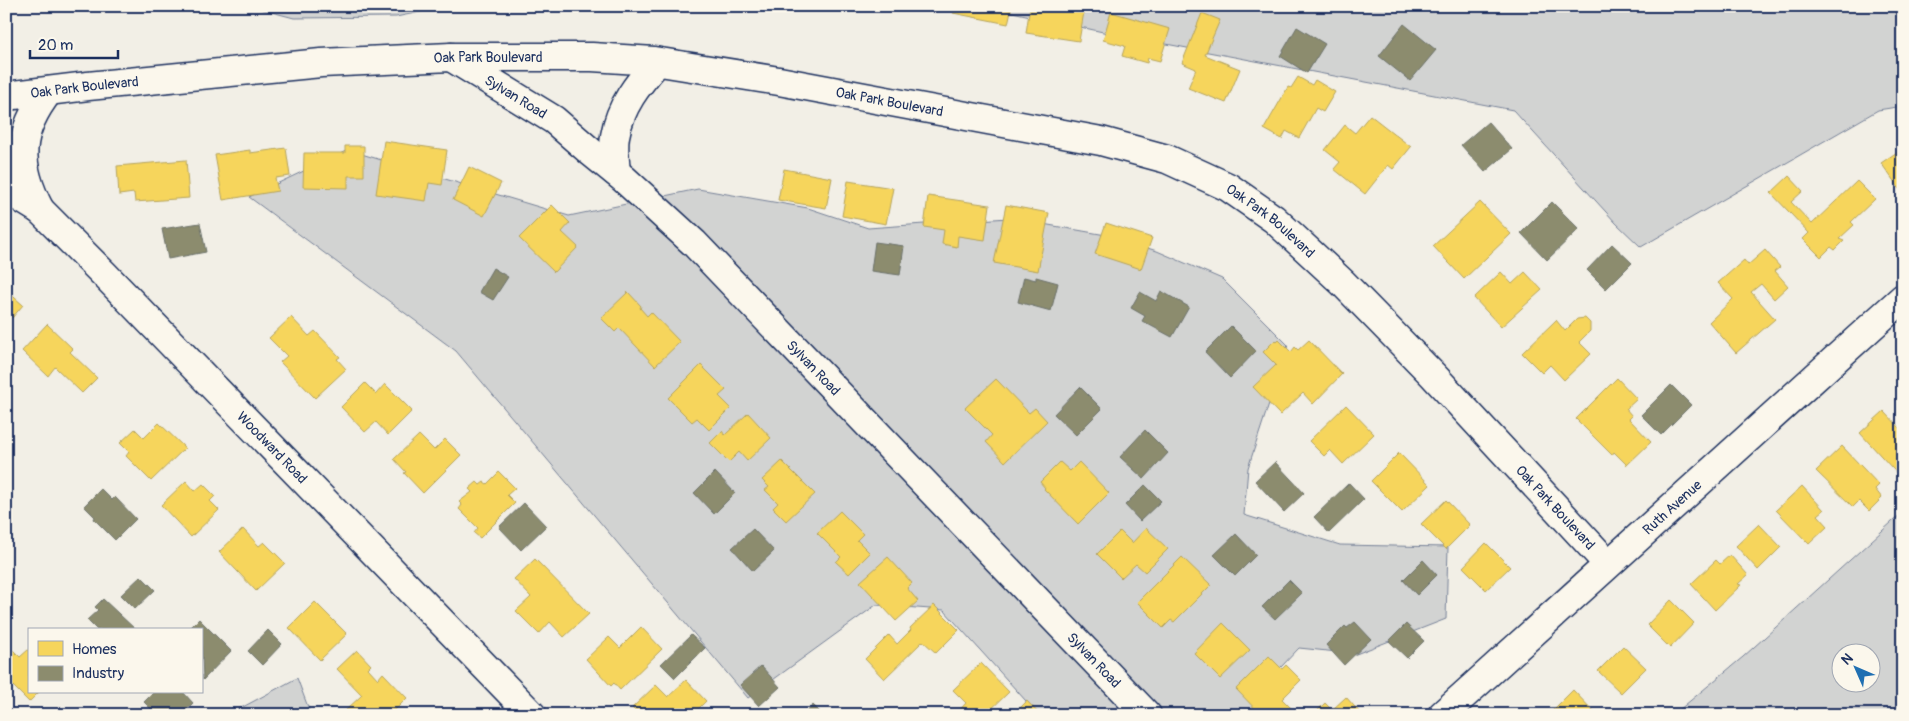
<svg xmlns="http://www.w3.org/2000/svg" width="1909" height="721" viewBox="0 0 1909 721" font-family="Pangolin,sans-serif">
	<rect width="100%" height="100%" fill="#f2efe6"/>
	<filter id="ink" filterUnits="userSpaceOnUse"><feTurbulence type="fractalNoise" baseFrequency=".02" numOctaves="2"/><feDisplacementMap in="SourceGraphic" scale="10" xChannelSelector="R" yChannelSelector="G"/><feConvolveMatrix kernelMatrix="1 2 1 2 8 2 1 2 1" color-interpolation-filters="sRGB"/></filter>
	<g filter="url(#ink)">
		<path fill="#d2d3d2" stroke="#768198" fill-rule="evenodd" d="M249,6h200l-53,11 -102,1z
			M985,6h918v100l-25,4 -237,137 -25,-24 -103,-113 -410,-78z
			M348,150l221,66 129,-27 110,19 60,20 140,-10 98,17 51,16 65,28 66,66 -40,123 -4,47 96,30 108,2 -2,72 -90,35 -57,-6 -35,37 13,30h-255l4,-14 -82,-91 -68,-5 -128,93 -292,-347 -207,-154z
			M1903,512v203h-230l70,-58zM1842,654h30v30h-30z
			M297,678l14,37h-83z"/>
		<path fill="#f6d55c" stroke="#b4a35d" d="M955,6h57l-4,18 -55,-11z
			M1030,6h55l-6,35 -53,-8z
			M1111,12l59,17 -10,32 -12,-3 -1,5 -25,-7 3,-10 -22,-6z
			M1202,13l18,7 -15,35 35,14 -14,34 -38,-15 8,-19 -14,-6z
			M1298,77l14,8 3,-5 20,12 -12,20 -7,-4 -17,30 -13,-7 -4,8 -18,-10 24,-42 3,1z
			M1370,115l41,32 -18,22 -5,-4 -23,29 -31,-25 6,-7 -15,-12 20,-25 10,8z
			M384,141l63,9 -5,35 -13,-2 -3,18 -50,-7z
			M345,146h19v30h-16v12l-45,-1 1,-34h41z
			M286,148l4,28 -15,2 3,13 -55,9 -8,-45 35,-5v3z
			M1903,148v46l-22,-31z
			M186,160l3,38 -54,4 -1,-9 -15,2 -2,-29z
			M469,167l32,16 -17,33 -31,-16z
			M784,169l48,9 -6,30 -48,-8z
			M1789,176l14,15 -12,11 21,22 45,-43 18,18 -24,23 3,3 -15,14 5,2 -9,9 -4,-3 -10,10 -18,-18 6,-6 -38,-40z
			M848,181l45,7 -7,36 -44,-8z
			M928,196l62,9 -5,35 -27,-4 -1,11 -15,-3 2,-14 -20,-3z
			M1480,202l31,32 -47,45 -31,-33z
			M552,205l18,18 -8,9 16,15 -24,25 -35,-34z
			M1006,205l43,8 -11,58 -44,-8z
			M1106,223l46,15 -11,31 -46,-15z
			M1765,250l15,17 -5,4 13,15 -14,13 -13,-15 -10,8 24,27 -39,34 -27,-31 24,-23 -15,-16 26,-23 4,5z
			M1501,272l11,12 13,-12 17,18 -41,37 -27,-29z
			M6,290l17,15 -11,13 -6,-5z
			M628,292l13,14 -1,2 7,8 4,-4 29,30 -25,24 -36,-38 -4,4 -14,-14z
			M291,317l18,19 6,-5 25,26 -3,2 9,10 -31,29 -35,-36 7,-6 -18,-18z
			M1585,318l5,5v8l-11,11 12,12 -27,26 -14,-15 -8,8 -20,-20 34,-33 9,11 12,-12z
			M47,324l26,25 -3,3 27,26 -15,15 -27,-26 -7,9 -26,-25z
			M1275,340l2,2 2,-2 12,12 4,-5 3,3 11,-10 33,34 -29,30 -10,-11 -23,22 -27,-28 23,-22 -13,-13z
			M701,365l25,25 -7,6 12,12 -22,22 -12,-12 -5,4 -24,-24z
			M1617,378l20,21 -11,10 6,7 -3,3 22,23 -24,23 -13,-13 -2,3 -36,-36z
			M996,379l33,34 6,-5 12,13 -42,41 -19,-20 6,-7 -27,-27z
			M365,383l11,11 9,-10 27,27 -24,24 -12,-13 -11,10 -24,-25z
			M1346,405l28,29 -31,30 -13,-14 -6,6 -15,-15z
			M1884,411l19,20v49l-43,-47z
			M748,413l23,25 -24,23 -8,-9 -10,10 -19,-19 12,-12 3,4z
			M159,423l26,25 -34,33 -25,-25 3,-4 -9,-9 15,-14 9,9z
			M419,435l15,15 11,-11 16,16 -38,38 -19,-20 2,-1 -12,-13z
			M1842,446l37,39 -4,4 7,9 -13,13 -10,-10 -6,6 -37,-36z
			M1399,453l31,32 -28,27 -31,-31z
			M782,461l33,33 -29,27 -13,-13 5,-5 -13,-13 4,-3 -7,-7z
			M1060,462l10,9 9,-9 30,31 -31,31 -34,-35 1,-1 -5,-6z
			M499,472l16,16 -8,7 8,8 -35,35 -6,-5 4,-5 -19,-19 3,-4 -3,-3 13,-10 -3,-3 8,-7 3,3 4,-3 3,2z
			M186,481l9,10 8,-7 12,12 -5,5 9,9 -28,27 -30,-32z
			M1802,486l22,24 -6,5 10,11 -19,18 -33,-34z
			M1446,500l24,25 -24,24 -25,-25z
			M840,511l23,23 -6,6 13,13 -21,21 -13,-12 5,-5 -24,-24z
			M1759,524l22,23 -23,23 -22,-24z
			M1146,528l22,21 -23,23 -9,-8 -15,14 -24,-24 23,-23 12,12z
			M243,529l16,17 5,-4 21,21 -29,28 -37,-39z
			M1486,543l24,24 -24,23 -23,-23z
			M1730,555l18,20 -10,9 3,1 -26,25 -24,-26 25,-24 4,4z
			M888,557l24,26 -5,5 11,13 -22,20 -36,-39z
			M1182,557l29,28 -37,37 -3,-2 -8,8 -26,-26z
			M535,559l54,55 -25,23 -14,-15 -11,12 -23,-23 15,-14 -17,-18z
			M1671,600l23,23 -24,25 -23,-23z
			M315,602l32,32 -27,26 -31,-32z
			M934,605l25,25 -23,23 -13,-12 -39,38 -19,-20 24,-24 8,9 14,-14 -1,-2z
			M1223,623l27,27 -30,29 -26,-26z
			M641,627l21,22 -42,41 -6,-7 -3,3 -25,-27 23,-22 11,11z
			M1623,646l23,22 -25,25 -23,-22z
			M29,649v43h10l-10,10 -23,-23v-22l7,-7 7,7z
			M357,650l14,15 -3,3 10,11 5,-6 24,25 -17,17h-40l-4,-5 16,-15 -25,-26z
			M1269,656l13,13 4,-4 15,15 -19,19 10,10 -6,6h-25l-25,-26z
			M981,663l28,29 -24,23h-30l11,-12 -13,-13z
			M686,680l20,21 -14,14h-53l-7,-7 24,-23 12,12z
			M1573,690l22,23 -2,2h-45z
			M1346,697l16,18h-49l12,-12 7,7z
			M1027,701l13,14h-27z"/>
		<path fill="#8c8c6e" stroke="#6a7069" d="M1404,24l32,26 -26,31 -31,-25z
			M1297,27l28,17 -18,29 -27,-17z
			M1488,122l24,27 -27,23 -24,-27z
			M1552,202l27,27 -32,31 -26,-27z
			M200,223l6,29 -38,7 -6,-30z
			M875,242l29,4 -4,29 -29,-4z
			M1612,244l20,19 -26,26 -19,-19z
			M493,268l15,9 -15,23 -14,-8z
			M1024,277l12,3v-3l22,6 -7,28 -33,-9z
			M1161,291l28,16 -17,30 -30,-16 3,-5 -14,-8 9,-16 16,9z
			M1231,326l25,25 -26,27 -25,-26z
			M1671,385l20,20 -30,30 -20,-20z
			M1080,387l22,22 -26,26 -22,-21z
			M1145,430l23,23 -24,26 -24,-22z
			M1275,462l29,31 -20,19 -29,-31z
			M715,472l20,21 -21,21 -20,-21z
			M1349,483l15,16 -35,34 -15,-16z
			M1145,485l16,16 -21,20 -15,-16z
			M101,489l11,11 3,-3 21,22 -21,21 -21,-21 1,-2 -11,-11z
			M524,503l22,23 -25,24 -22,-23z
			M753,529l21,22 -21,20 -21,-23z
			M1236,534l20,21 -21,21 -21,-21z
			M1423,560l14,15 -20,20 -14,-15z
			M141,576l14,14 -20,19 -14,-14z
			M1289,580l13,13 -27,26 -13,-12z
			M103,599l33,31h-39l-10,-10 11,-10 -3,-3z
			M199,619l32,32 -28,29 -2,-50h-13z
			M1355,622l16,17 -27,26 -18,-20 19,-19 2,2z
			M1406,624l18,17 -17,17 -18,-17z
			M268,630l14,14 -20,21 -14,-14z
			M691,635l14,13 -30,30 -14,-14z
			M761,666l19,21 -21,19 -19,-21z
			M154,692h29l10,11 -12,12h-24l-13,-13z
			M813,705l10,10h-19z"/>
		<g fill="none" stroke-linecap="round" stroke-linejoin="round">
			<defs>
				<g id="minor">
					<path id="s1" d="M451,57l103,63 38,33 32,26 70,64 453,472"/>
					<path id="s2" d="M6,96l82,-10 233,-23 130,-6h141l62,4 125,20 322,60 66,18 61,28 46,32 69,64 90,92 175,189"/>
					<path d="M616,172c-1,-11 -3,-25 -1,-36 5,-30 23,-52 42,-74"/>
					<path id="s3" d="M6,189l34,21 64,64 428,441"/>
					<path d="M40,210c-24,-46 -23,-78 9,-119"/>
					<path id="s4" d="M1442,715l461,-417"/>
				</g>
			</defs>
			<use href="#minor" stroke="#1b2f5e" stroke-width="31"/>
			<use href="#minor" stroke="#fbf7ec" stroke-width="28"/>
		</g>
	</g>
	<g text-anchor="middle" stroke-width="5" stroke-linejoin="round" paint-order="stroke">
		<g font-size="14" fill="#1b2f5e" stroke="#fbf7ec">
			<text dy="5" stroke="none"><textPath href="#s2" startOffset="484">Oak Park Boulevard</textPath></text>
			<text dy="5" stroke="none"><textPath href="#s2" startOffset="79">Oak Park Boulevard</textPath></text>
			<text dy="5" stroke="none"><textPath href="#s1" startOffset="76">Sylvan Road</textPath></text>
			<text dy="5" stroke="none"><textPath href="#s2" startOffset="889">Oak Park Boulevard</textPath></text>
			<text dy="5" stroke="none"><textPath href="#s2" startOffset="1294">Oak Park Boulevard</textPath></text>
			<text dy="5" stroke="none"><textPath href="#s1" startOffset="480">Sylvan Road</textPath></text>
			<text dy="5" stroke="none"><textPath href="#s3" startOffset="372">Woodward Road</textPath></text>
			<text dy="5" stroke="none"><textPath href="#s2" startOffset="1699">Oak Park Boulevard</textPath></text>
			<text dy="5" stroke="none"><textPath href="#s4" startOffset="310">Ruth Avenue</textPath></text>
			<text dy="5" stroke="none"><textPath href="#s1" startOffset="885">Sylvan Road</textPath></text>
		</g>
	</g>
	<rect width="1909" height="721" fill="none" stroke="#fbf7ec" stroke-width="25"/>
	<rect x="12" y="12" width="1884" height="696" fill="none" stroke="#1b2f5e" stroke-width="2" filter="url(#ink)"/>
	<rect x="28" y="628" width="175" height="65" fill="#fbf7ec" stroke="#a1a7b3"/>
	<rect x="38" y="641" width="25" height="15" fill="#f6d55c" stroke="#a1a7b3"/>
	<text x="72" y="654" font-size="15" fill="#1b2f5e">Homes</text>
	<rect x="38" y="666" width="25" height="15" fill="#8c8c6e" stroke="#a1a7b3"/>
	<text x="72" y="678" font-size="15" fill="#1b2f5e">Industry</text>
	<g transform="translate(1856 668) rotate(315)"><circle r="24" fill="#fbf7ec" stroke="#a1a7b3"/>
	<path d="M0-4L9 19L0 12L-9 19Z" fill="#1f6fb2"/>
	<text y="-8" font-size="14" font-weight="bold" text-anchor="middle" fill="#1b2f5e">N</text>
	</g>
	<path d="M30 50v8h88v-8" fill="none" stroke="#1b2f5e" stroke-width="2.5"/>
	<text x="38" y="50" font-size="15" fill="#1b2f5e" stroke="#fbf7ec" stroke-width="4" paint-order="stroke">20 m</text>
</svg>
